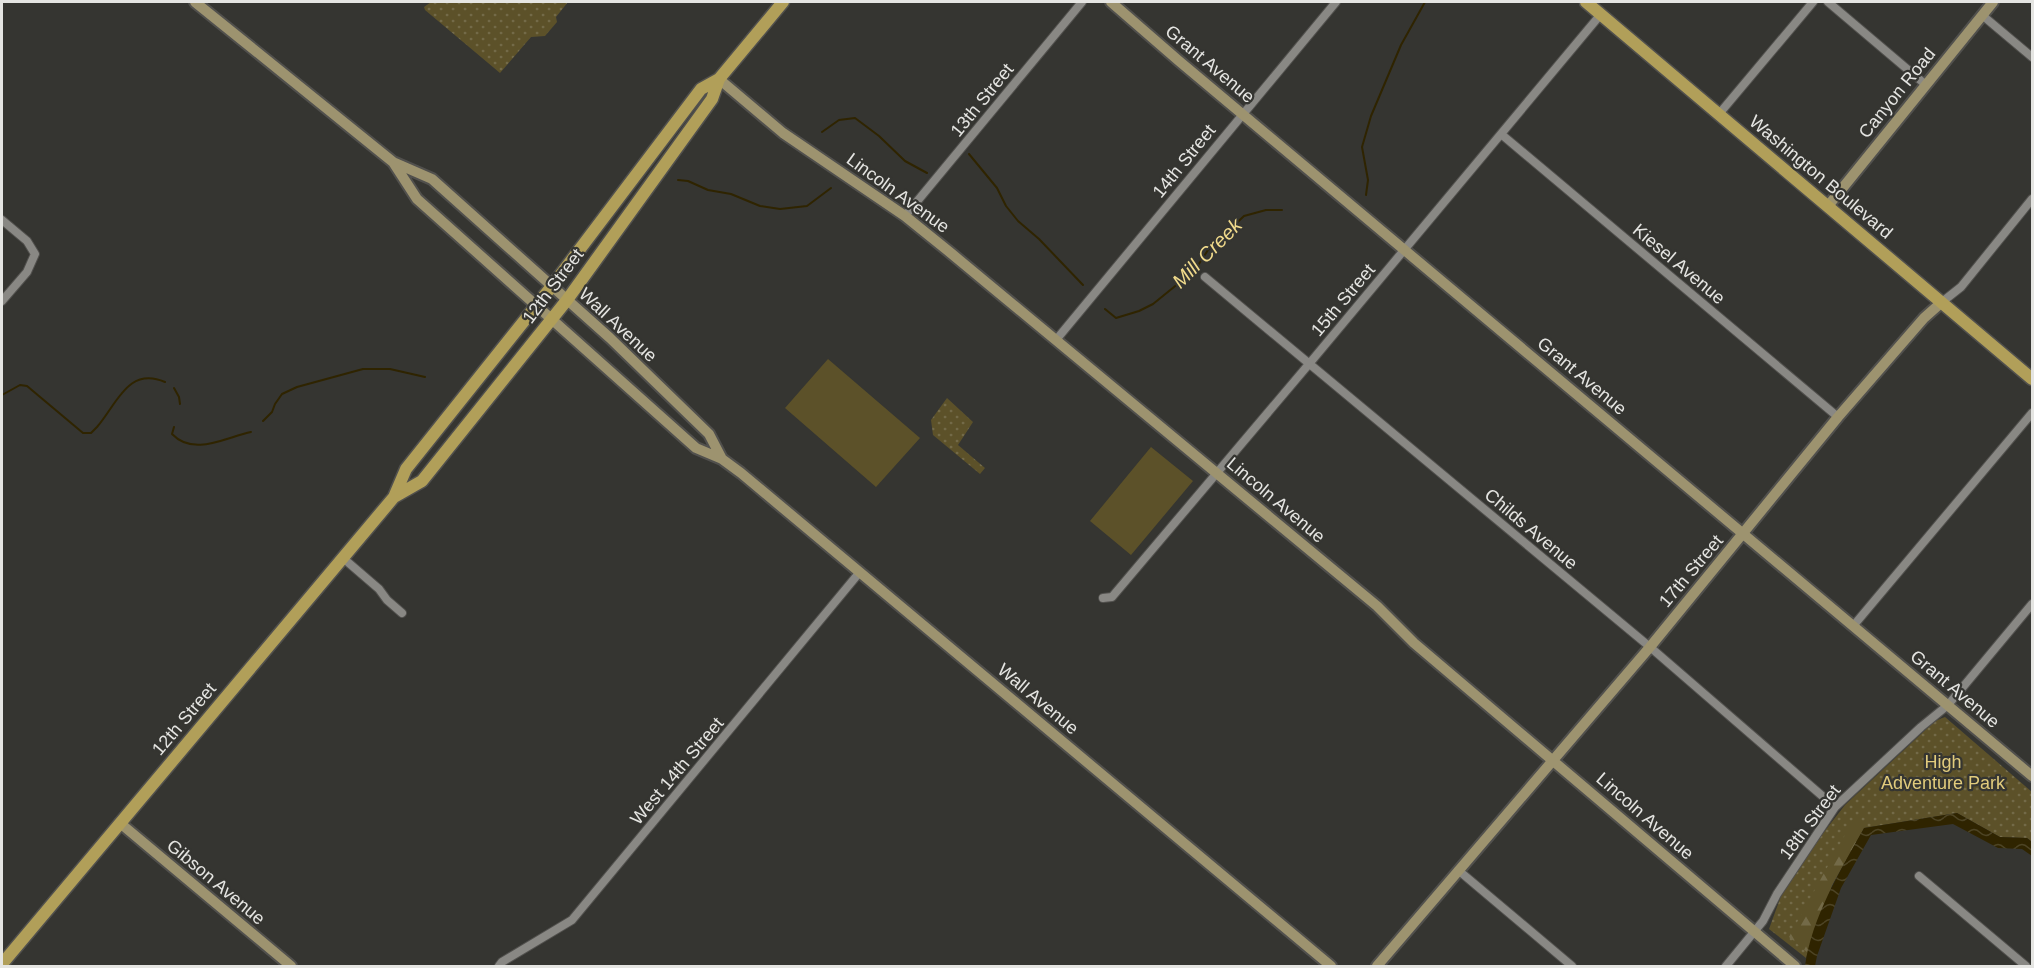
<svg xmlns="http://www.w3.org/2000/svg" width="2034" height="968" viewBox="0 0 2034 968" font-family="Arial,sans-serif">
	<defs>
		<pattern id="grass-dots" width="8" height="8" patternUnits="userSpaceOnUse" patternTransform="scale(1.5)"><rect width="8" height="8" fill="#5c5129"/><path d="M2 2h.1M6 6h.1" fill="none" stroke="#736a48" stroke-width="1.8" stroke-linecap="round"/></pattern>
		<pattern id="forest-firs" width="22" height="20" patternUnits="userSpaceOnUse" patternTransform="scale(1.5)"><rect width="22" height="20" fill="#5c5129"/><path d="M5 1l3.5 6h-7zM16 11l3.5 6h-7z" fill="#736a48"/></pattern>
		<pattern id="water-waves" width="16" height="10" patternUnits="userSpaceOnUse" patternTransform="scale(1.5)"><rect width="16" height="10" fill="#2f2400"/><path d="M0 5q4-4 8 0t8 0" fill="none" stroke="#4d4425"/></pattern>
	</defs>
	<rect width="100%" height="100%" fill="#353531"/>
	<path fill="url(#grass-dots)" d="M431,2h137l-12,15 1,5 -12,14 -14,1 -31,36 -75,-63 -1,-3z
		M947,398l26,24 -15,23 27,23 -5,6 -47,-39 -2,-15z
		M1945,717l87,75v50l-5,-4 -27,-1 -43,-24 -93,15 -32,57 -26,73 -37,-29 12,-33 39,-59 25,-32 90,-84z"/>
	<path fill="url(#forest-firs)" d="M1857,821l7,7 -32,57 -25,67 -18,-15 57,-104z"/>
	<path fill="#5c5129" d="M828,359l92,79 -44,49 -91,-79z
		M1151,447l42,34 -62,74 -41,-34z"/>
	<path fill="url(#water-waves)" d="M1957,813l43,24 27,1 5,4v14l-10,-7 -24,-1 -45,-24 -82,11 -30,53 -24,68 -2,10h-10c7,-49 35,-95 59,-138z"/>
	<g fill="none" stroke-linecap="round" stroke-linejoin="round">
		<path stroke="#2f2400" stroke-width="2" d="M822,132l17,-12 16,-2 24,18 26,25 22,12
			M969,154l28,34 9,18 12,15 21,18 44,46
			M678,180l10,1 20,9 23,4 29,12 20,3 27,-3 24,-18
			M1366,195l2,-15 -6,-33 9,-31 30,-71 24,-43
			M1105,309l11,9 23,-7 14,-7 42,-34 13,-20 36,-34 22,-6h16
			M174,388l5,9 1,7
			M2,395l18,-10 7,1 56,47h8l6,-6c20,-23 31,-61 68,-45
			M263,421l9,-9 3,-8 7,-10 15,-7 66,-18h27l35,8
			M174,427l-2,7c22,23 54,3 79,-2"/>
		<defs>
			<path id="street" d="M1828,2l98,83
				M1982,15l50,42
				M1719,114l94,-112
				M1501,134l337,283
				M905,216l177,-214
				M2,220l25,21 8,13 -8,18 -25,29
				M1205,277l445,370 185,160
				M1942,302l19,-15 71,-88
				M1056,340l280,-338
				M343,558l36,31 8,11 15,13
				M1103,598l9,-1 197,-233 292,-350
				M1854,625l178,-212
				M1458,870l114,96
				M1919,876l107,90
				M499,966l3,-4 70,-42 287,-347
				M1726,966l37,-45 14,-27 58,-87 86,-80 27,-22 84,-101"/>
			<path id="secondary" d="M195,2l198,160 39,17 178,159 99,96 13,25
				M1111,2l68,59 853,715
				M719,79l64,54 122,83 47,38 425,352 37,37 381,323
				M393,162l24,37 279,249 26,11 19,14 590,493
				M1828,206l165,-204
				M120,823l171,143
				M1377,966l273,-319 188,-230 86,-99 18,-16"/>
			<path id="primary" d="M1586,2l446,377
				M394,497l28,-16 145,-181 145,-201 7,-20 64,-77
				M2,964l392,-467 12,-28 146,-183 149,-197 18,-10"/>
		</defs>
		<use href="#street" stroke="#51504d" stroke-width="10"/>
		<use href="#secondary" stroke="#51504d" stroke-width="14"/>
		<use href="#primary" stroke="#51504d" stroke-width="15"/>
		<use href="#street" stroke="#898884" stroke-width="8"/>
		<use href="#secondary" stroke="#9d936f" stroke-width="10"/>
		<use href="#primary" stroke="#b19f59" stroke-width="12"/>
	</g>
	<g text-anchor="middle" stroke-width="4.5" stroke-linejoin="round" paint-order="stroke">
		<g font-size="18" fill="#e5e5e2" stroke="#353531">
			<text transform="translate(1210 64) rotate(40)" y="6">Grant Avenue</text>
			<text transform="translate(1897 93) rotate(-51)" y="6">Canyon Road</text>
			<text transform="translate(982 100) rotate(-51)" y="6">13th Street</text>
			<text transform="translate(1184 161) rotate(-51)" y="6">14th Street</text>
			<text transform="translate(1821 177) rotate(40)" y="6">Washington Boulevard</text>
			<text transform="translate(898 193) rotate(36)" y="6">Lincoln Avenue</text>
			<text transform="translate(1679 264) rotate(40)" y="6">Kiesel Avenue</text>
			<text transform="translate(553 286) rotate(-53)" y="6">12th Street</text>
			<text transform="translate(1343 300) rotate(-50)" y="6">15th Street</text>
			<text transform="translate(618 325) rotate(43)" y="6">Wall Avenue</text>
			<text transform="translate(1582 376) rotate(40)" y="6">Grant Avenue</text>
			<text transform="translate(1276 500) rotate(40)" y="6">Lincoln Avenue</text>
			<text transform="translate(1531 529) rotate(40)" y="6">Childs Avenue</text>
			<text transform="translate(1691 571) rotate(-50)" y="6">17th Street</text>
			<text transform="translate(1955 689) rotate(40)" y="6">Grant Avenue</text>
			<text transform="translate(1038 699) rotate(40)" y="6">Wall Avenue</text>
			<text transform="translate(184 719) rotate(-50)" y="6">12th Street</text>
			<text transform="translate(677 771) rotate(-50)" y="6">West 14th Street</text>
			<text transform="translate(1645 816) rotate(41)" y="6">Lincoln Avenue</text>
			<text transform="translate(1810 822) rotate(-53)" y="6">18th Street</text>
			<text transform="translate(216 882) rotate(40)" y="6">Gibson Avenue</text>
		</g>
		<g font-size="18" fill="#e1cb7c" stroke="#353531">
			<text x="1943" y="768">High<tspan x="1943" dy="21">Adventure Park</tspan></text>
		</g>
		<g font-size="20" font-style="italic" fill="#f0da8b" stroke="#353531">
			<text transform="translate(1207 253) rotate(-45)" y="7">Mill Creek</text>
		</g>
	</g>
	<rect width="2034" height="968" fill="none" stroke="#e5e5e2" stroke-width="6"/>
</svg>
